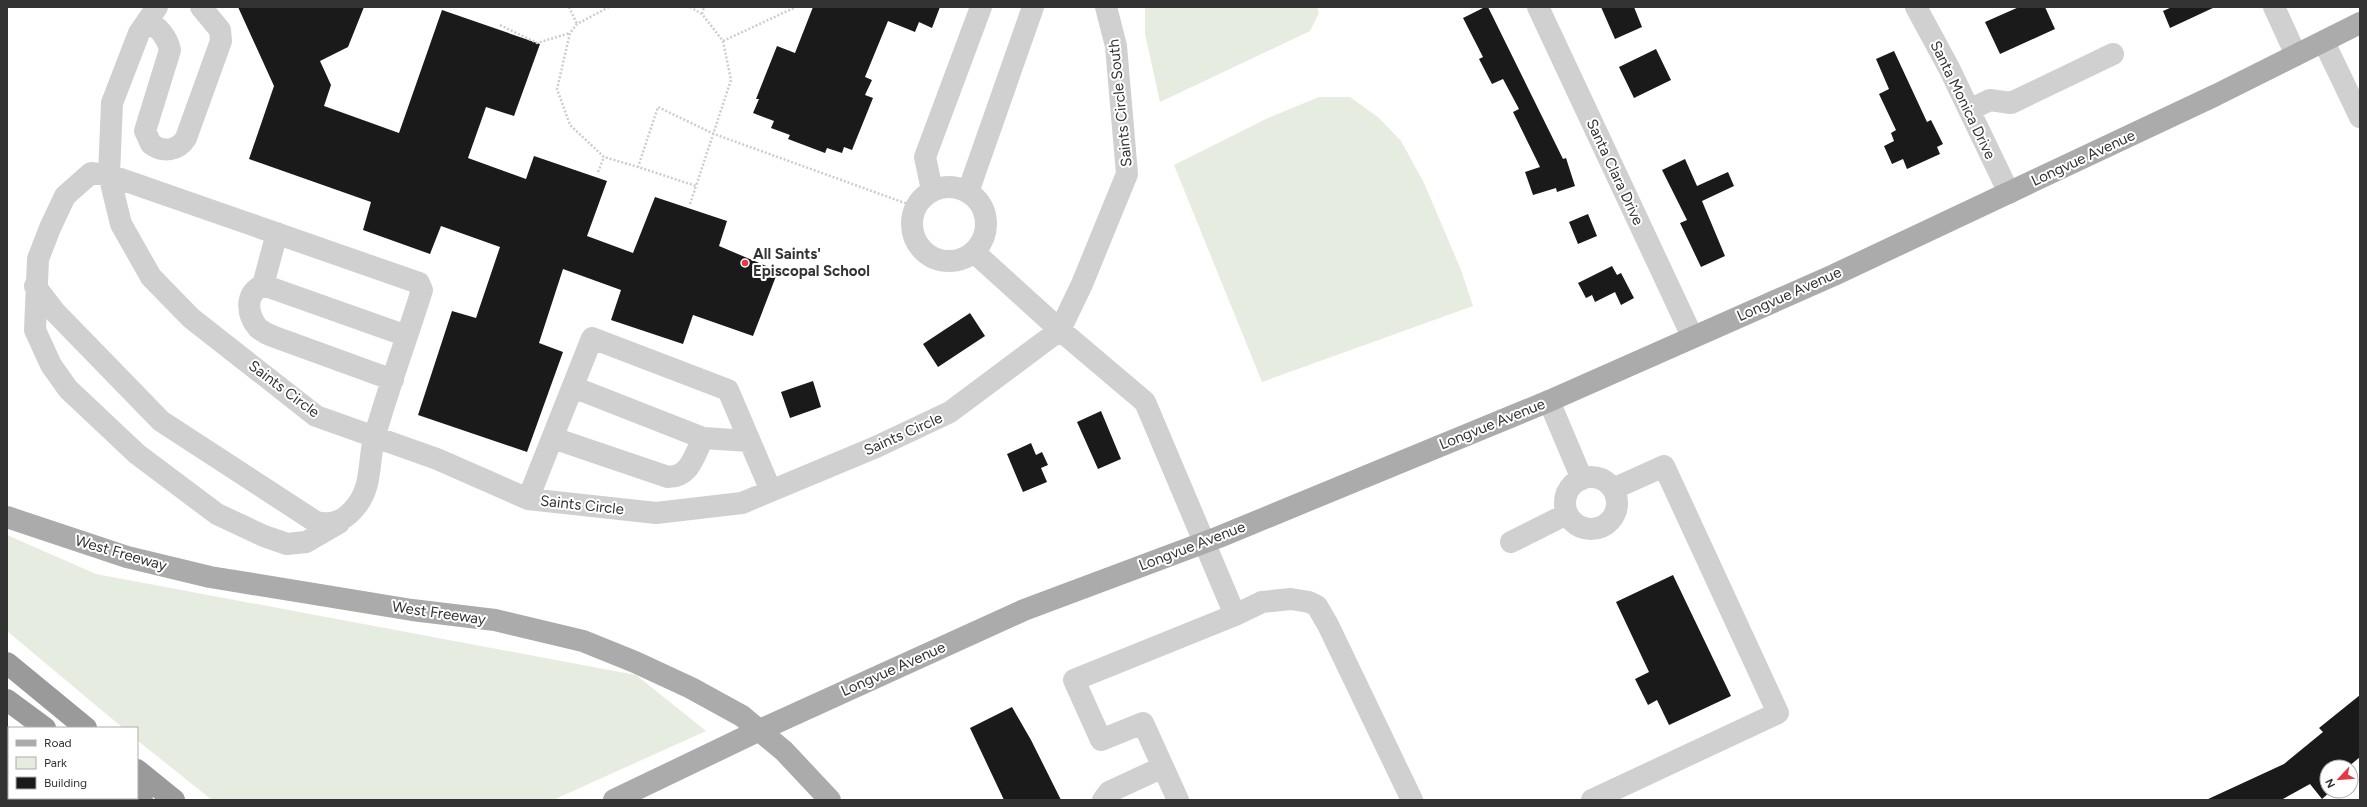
<svg xmlns="http://www.w3.org/2000/svg" width="2367" height="807" viewBox="0 0 2367 807" font-family="Figtree,sans-serif">
	<rect width="100%" height="100%" fill="#fff"/>
	<path fill="#e6ecdf" d="M1145,7h172l2,6 -9,18 -150,71 -15,-68z
		M1319,97h31l29,21 22,23 23,42 37,87 12,36 -211,76 -88,-217 94,-47z
		M7,535l89,39 540,101 70,56 -153,69h-341l-75,-60v-12h-14l-116,-97z"/>
	<path fill="#1a1a1a" d="M238,7h126l-16,40 -28,14 11,24 -7,21 75,27 43,-123 98,34 -26,72 -28,-9 -18,51 58,21 8,-23 73,25 -20,55 46,17 22,-56 72,24 -8,25 59,25 -25,65 -60,-21 -10,29 -72,-24 10,-30 -58,-21 -24,74 24,9 -36,100 -109,-37 34,-104 24,7 24,-71 -59,-21 -11,28 -67,-24 8,-28 -122,-43 25,-73z
		M813,7h127l-8,21 -13,-6 -4,10 -27,-11 -23,56 7,3 -7,15 8,3 -21,52 -8,-3 -2,6 -15,-5 -2,5 -37,-14 2,-4 -19,-7 3,-7 -21,-8 6,-14h-3l21,-53 18,7z
		M1485,7h3l75,152 3,-1 9,28 -18,6 -1,-4 -23,7 -8,-23 15,-5 -27,-55 6,-3 -16,-30 -11,5 -13,-25 4,-2 -20,-39z
		M1601,7h33l8,20 -27,12z
		M2019,7h26l10,22 -55,25 -15,-32z
		M2172,7h43l-45,21 -7,-17z
		M1656,49l15,31 -37,18 -15,-31z
		M1894,51l33,71 4,-2 12,24 -6,3 3,7 -33,15 -4,-10 -11,5 -8,-18 10,-5 -3,-8 5,-3 -17,-36 10,-5 -13,-30z
		M1685,159l12,27 31,-14 6,14 -32,15 23,55 -24,11 -21,-44 7,-3 -25,-50z
		M1588,214l9,22 -19,8 -9,-22z
		M1612,266l5,9 4,-2 13,25 -13,7 -6,-13 -20,10 -3,-7 -6,3 -8,-15z
		M970,313l15,23 -47,31 -15,-23z
		M813,381l8,26 -31,11 -9,-26z
		M1101,411l20,48 -23,10 -21,-47z
		M1031,443l5,12 6,-3 6,13 -7,3 6,14 -24,10 -16,-38z
		M1673,575l58,121 -62,29 -12,-25 -9,5 -13,-26 14,-7 -33,-70z
		M2360,695v62l-12,10h-21v24h4l-9,8 -12,-15 -29,16h-75l78,-36 39,-32 -4,-4z
		M1012,707l19,33 30,60h-57l-34,-72z"/>
	<g fill="none" stroke-linecap="round" stroke-linejoin="round">
		<path stroke="#cdcdcd" stroke-width="2.5" stroke-dasharray="2 2" stroke-linecap="butt" d="M569,7l8,17
			M609,7l-32,17 -7,9 -13,56 13,36 34,32 34,10
			M690,7l12,7 21,27 8,39 -35,106 -58,-19 20,-60 56,27 202,73
			M702,14l2,-7
			M500,25l37,18 33,-10
			M723,41l73,-34
			M598,172l6,-15
			M690,204l6,-18"/>
		<path stroke="#d0d0d0" stroke-width="22" d="M157,7l-18,26 -27,70 -3,72 12,49 30,53 40,41 125,98 121,43 91,40 128,14 86,-10 134,-56 74,-35 110,-82 22,-46 45,-110 -11,-128 -10,-39
			M1538,7l154,329
			M1916,7l33,61 60,125
			M2274,7l22,48
			M148,20c11,9 19,16 22,30l-25,81 6,13c12,9 27,7 35,-6l35,-97 -1,-11 -19,-23
			M2324,42l36,75
			M1969,110l21,-10 21,3 102,-49
			M912 224a37 37 0 1 1 74 0a37 37 0 1 1-74 0Z
			M932,190l-7,-33 56,-150
			M968,192l65,-185
			M974,252l86,78 85,72 90,213
			M263,285l14,-52
			M35,286l20,26 106,109 155,101c18,4 30,-2 41,-17 16,-20 11,-48 18,-70 14,-49 32,-97 47,-145l-3,-7 -310,-108 -18,-2 -26,23 -15,32 -12,31 -3,71 16,35 17,24 69,65 80,60 47,22 23,8 19,-2 33,-19
			M393,380l-121,-44c-5,-2 -10,-5 -14,-8 -11,-13 -14,-35 5,-43l144,51
			M573,387l130,51 46,3
			M1549,401l33,78
			M553,438l115,39c22,0 26,-21 35,-39
			M1565 503a26 26 0 1 1 52 0a26 26 0 1 1-52 0Z
			M528,499l64,-161 136,52 43,101
			M1511,542l56,-28
			M1103,800l6,-8 54,-25
			M1178,800l-35,-77 -42,17 -27,-60 161,-65 27,-13 29,-3 18,3 8,4 11,19 84,175
			M1592,800l186,-87 -114,-247 -51,23"/>
		<path stroke="#ababab" stroke-width="22" d="M7,517l120,40 83,20 202,33 83,10 88,21 52,21 56,26 51,28 42,35 46,49
			M614,800l146,-70 264,-120 195,-73 330,-136 285,-126 382,-180 144,-72"/>
		<path stroke="#9a9a9a" stroke-width="22" d="M7,663l79,65
			M7,700l38,28
			M137,770l37,30
			M7,774l2,2
			M137,796l5,4
			M7,797l4,3
			M40,798l3,2"/>
	</g>
	<circle fill="#e63946" stroke="#fff" stroke-width="1.5" cx="745" cy="263" r="4"/>
	<g text-anchor="middle" stroke-width="4" stroke-linejoin="round" paint-order="stroke">
		<g font-size="15" fill="#333" stroke="#fff">
			<text transform="translate(1963 100) rotate(64)" y="5">Santa Monica Drive</text>
			<text transform="translate(1120 103) rotate(-96)" y="5">Saints Circle South</text>
			<text transform="translate(2083 158) rotate(-25)" y="5">Longvue Avenue</text>
			<text transform="translate(1615 172) rotate(65)" y="5">Santa Clara Drive</text>
			<text transform="translate(1789 294) rotate(-24)" y="5">Longvue Avenue</text>
			<text transform="translate(284 389) rotate(37)" y="5">Saints Circle</text>
			<text transform="translate(1492 424) rotate(-22)" y="5">Longvue Avenue</text>
			<text transform="translate(903 434) rotate(-24)" y="5">Saints Circle</text>
			<text transform="translate(582 505) rotate(6)" y="5">Saints Circle</text>
			<text transform="translate(1192 546) rotate(-21)" y="5">Longvue Avenue</text>
			<text transform="translate(121 553) rotate(16)" y="5">West Freeway</text>
			<text transform="translate(439 613) rotate(8)" y="5">West Freeway</text>
			<text transform="translate(893 669) rotate(-24)" y="5">Longvue Avenue</text>
		</g>
		<g font-size="15" font-weight="bold" fill="#333" stroke="#fff" text-anchor="start">
			<text x="753" y="259">All Saints'<tspan x="753" dy="17">Episcopal School</tspan></text>
		</g>
	</g>
	<rect width="2367" height="807" fill="none" stroke="#333333" stroke-width="16"/>
	<rect x="8" y="727" width="130" height="72" fill="#ffffff" stroke="#adadad"/>
	<rect x="16" y="740" width="20" height="6" fill="#ababab" stroke="#adadad"/>
	<text x="44" y="747" font-size="12" fill="#333333">Road</text>
	<rect x="16" y="757" width="20" height="12" fill="#e6ecdf" stroke="#adadad"/>
	<text x="44" y="767" font-size="12" fill="#333333">Park</text>
	<rect x="16" y="777" width="20" height="12" fill="#1a1a1a" stroke="#adadad"/>
	<text x="44" y="787" font-size="12" fill="#333333">Building</text>
	<g transform="translate(2339 779) rotate(244)"><circle r="19" fill="#ffffff" stroke="#adadad"/>
	<path d="M0-3L7 15L0 10L-7 15Z" fill="#e63946"/>
	<text y="-6" font-size="11" font-weight="bold" text-anchor="middle" fill="#333333">N</text>
	</g>
</svg>
